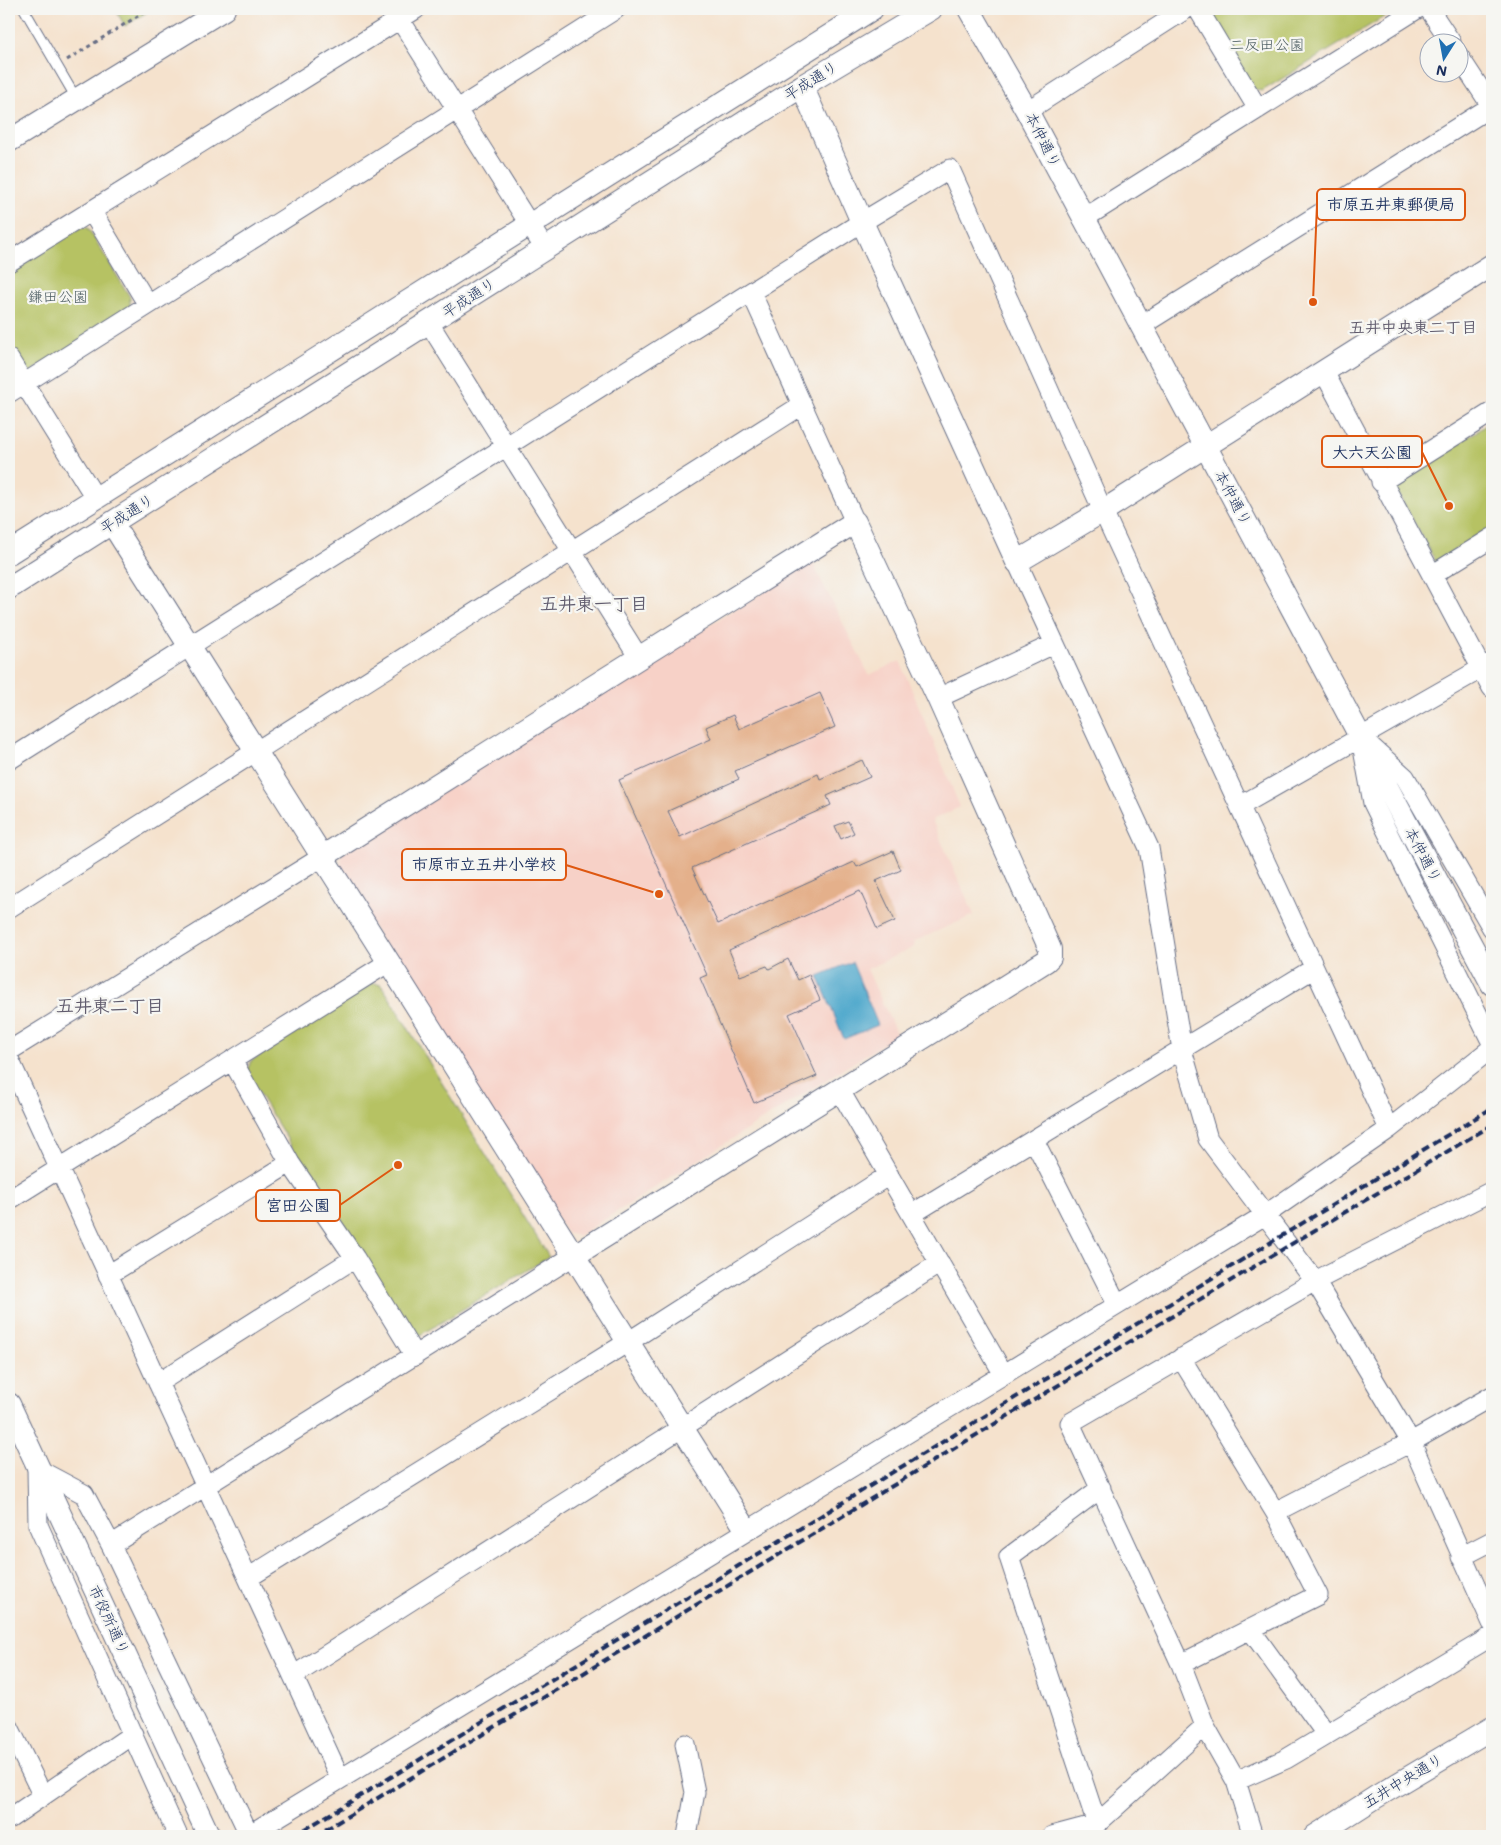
<svg xmlns="http://www.w3.org/2000/svg" width="1501" height="1845" viewBox="0 0 1501 1845" font-family="Mali,'Klee One',sans-serif">
	<rect width="100%" height="100%" fill="#f6f6f2"/>
	<filter id="ink" filterUnits="userSpaceOnUse"><feTurbulence type="fractalNoise" baseFrequency=".02" numOctaves="2"/><feDisplacementMap in="SourceGraphic" scale="10" xChannelSelector="R" yChannelSelector="G"/><feConvolveMatrix kernelMatrix="1 2 1 2 8 2 1 2 1" color-interpolation-filters="sRGB"/></filter>
	<filter id="wash" filterUnits="userSpaceOnUse"><feTurbulence type="fractalNoise" baseFrequency=".0096" numOctaves="4" result="noise"/><feDisplacementMap in="SourceGraphic" scale="20" xChannelSelector="R" yChannelSelector="G"/><feGaussianBlur stdDeviation="1.12" result="paint"/><feColorMatrix in="noise" values="0 0 0 0 0 0 0 0 0 0 0 0 0 0 0 0 0 1.4 0 .05"/><feComposite in="paint" operator="in"/></filter>
	<g filter="url(#wash)">
		<rect width="100%" height="100%" fill="#f5e2cd"/>
		<path fill="#f7d1c7" d="M812,562l57,113 31,-14 60,146 -28,13 42,95 -59,26 -1,6 -47,22 30,66 -319,201 -11,-3 -228,-360 3,-20z"/>
		<path fill="#b6c264" stroke="#687861" d="M115,9h37l-27,17z
			M1206,9h191l-135,82 -11,-2z
			M82,227l6,1 42,69v11l-99,64 -7,-3 -15,-24v-75z
			M1492,421v106l-56,35 -42,-76z
			M373,983l8,1 168,273 -137,83 -166,-267 5,-12z"/>
		<path fill="#4fa8cc" stroke="#356c95" d="M852,962l26,63 -34,14 -26,-63z"/>
		<g id="blocks">
			<path fill="#e4b08b" d="M820,693l15,34 -100,44 4,8 -71,32 12,26 138,-63 2,5 42,-19 8,17 -43,19 4,9 -139,63 26,56 136,-62 3,5 36,-16 8,19 -25,11 19,40 -18,8 -17,-38 -131,59 11,26 27,-10 2,3 19,-10 10,21 11,-5 11,25 -31,14 28,62 -63,27 -54,-125 7,-3 -88,-195 92,-41 -5,-12 27,-12 6,14z
				M848,821l6,12 -13,6 -6,-13z"/>
		</g>
	</g>
	<g filter="url(#ink)">
		<use href="#blocks" fill-opacity="0" stroke="#676e85" stroke-width="1"/>
		<g fill="none" stroke-linecap="round" stroke-linejoin="round">
			<defs>
				<path id="service" d="M24,9l52,89"/>
				<path id="minor" d="M1198,9l60,100
					M1429,9l22,33
					M394,10l151,239
					M1458,55l34,52
					M1027,111l159,-102
					M92,212l56,93
					M1083,219l334,-210
					M9,262l407,-253
					M751,292l104,230
					M429,323l210,335
					M1142,325l350,-219
					M9,359l87,140
					M1324,372l168,316
					M9,393l607,-384
					M1381,482l111,-70
					M1017,562l132,286 33,202 26,89 107,142 96,161 81,181
					M1432,575l60,-37
					M938,698l116,-54
					M1366,742l39,35 87,151
					M1363,749l10,54 119,240
					M9,760l853,-538 88,-53 153,342 286,618
					M1240,806l251,-143
					M9,908l793,-503
					M9,1051l313,-194
					M9,1059l331,719
					M232,1060l58,103 65,95 60,98
					M839,1089l164,284
					M1034,1140l83,164
					M9,1200l380,-238
					M912,1214l401,-245
					M108,1275l182,-112
					M1181,1358l94,154 43,83 -137,69
					M158,1383l197,-125
					M1275,1512l136,-70 81,-46
					M111,1545l464,-290
					M1461,1557l31,-16
					M248,1578l380,-236 261,-167
					M1250,1629l76,105
					M293,1676l647,-413
					M9,1727l33,67
					M685,1744l10,48 -8,44
					M1236,1781l50,-22 206,-123
					M9,1819l124,-85
					M1089,1831l116,-105
					M178,1836l-140,-311 -1,-56 47,25 27,51 138,289
					M247,1836l1018,-621 124,-86 103,-81
					M1052,1836l45,-12 -88,-267 92,-69
					M1253,1836l-17,-55 -31,-55 -24,-62 -111,-241 245,-142 177,-90"/>
				<path id="tertiary" d="M969,9l58,102 465,873
					M802,86l60,136 155,340 86,-51 389,-246
					M9,141l215,-132
					M112,523l634,1006
					M9,553l863,-544
					M9,588l793,-502 129,-77
					M322,857l533,-335 83,176 112,251v8l-4,4 -471,294
					M9,1404l200,432
					M1315,1836l61,-39 116,-69"/>
			</defs>
			<use href="#service" stroke="#676e85" stroke-width="11"/>
			<use href="#minor" stroke="#676e85" stroke-width="21"/>
			<use href="#tertiary" stroke="#676e85" stroke-width="24"/>
			<path stroke="#676e85" stroke-width="3" stroke-dasharray="4 4" stroke-linecap="butt" d="M67,60l82,-51"/>
			<use href="#service" stroke="#fff" stroke-width="9"/>
			<use href="#minor" stroke="#fff" stroke-width="19"/>
			<use href="#tertiary" stroke="#fff" stroke-width="22"/>
			<path stroke="#1b2f5e" stroke-width="4" stroke-dasharray="8 4" stroke-linecap="butt" d="M294,1836l1198,-728
				M315,1836l973,-590 204,-121"/>
		</g>
	</g>
	<g text-anchor="middle" stroke-width="4.5" stroke-linejoin="round" paint-order="stroke">
		<g font-size="15" fill="#4a5b60" stroke="#f6f6f2">
			<text x="1267" y="50">二反田公園</text>
			<text x="58" y="302">鎌田公園</text>
		</g>
		<g font-size="15" fill="#1b2f5e" stroke="#f6f6f2">
			<text transform="translate(811 81) rotate(-32)" y="5">平成通り</text>
			<text transform="translate(1043 140) rotate(63)" y="5">本仲通り</text>
			<text transform="translate(469 298) rotate(-33)" y="5">平成通り</text>
			<text transform="translate(1233 498) rotate(62)" y="5">本仲通り</text>
			<text transform="translate(127 514) rotate(-32)" y="5">平成通り</text>
			<text transform="translate(1423 855) rotate(62)" y="5">本仲通り</text>
			<text transform="translate(109 1620) rotate(65)" y="5">市役所通り</text>
			<text transform="translate(1403 1781) rotate(-31)" y="5">五井中央通り</text>
		</g>
		<g font-size="16" font-weight="bold" fill="#615c6e" stroke="#f6f6f2">
			<text x="1413" y="333">五井中央東二丁目</text>
		</g>
		<g font-size="18" font-weight="bold" fill="#615c6e" stroke="#f6f6f2">
			<text x="594" y="610">五井東一丁目</text>
			<text x="110" y="1012">五井東二丁目</text>
		</g>
	</g>
	<path fill="none" stroke="#de5710" stroke-width="2" d="M1313 302L1317 204M1449 506L1422 452M659 894L566 865M398 1165L340 1205"/>
	<g fill="#de5710" stroke="#f6f6f2" stroke-width="2">
		<circle cx="1313" cy="302" r="5"/>
		<circle cx="1449" cy="506" r="5"/>
		<circle cx="659" cy="894" r="5"/>
		<circle cx="398" cy="1165" r="5"/>
	</g>
	<g fill="#f6f6f2" stroke="#de5710" stroke-width="2">
		<rect x="1317" y="189" width="148" height="31" rx="5"/>
		<rect x="1322" y="436" width="100" height="31" rx="5"/>
		<rect x="402" y="849" width="164" height="31" rx="5"/>
		<rect x="256" y="1190" width="84" height="31" rx="5"/>
	</g>
	<g font-size="16" text-anchor="middle" font-weight="bold" fill="#1b2f5e">
		<text x="1391" y="210">市原五井東郵便局</text>
		<text x="1372" y="458">大六天公園</text>
		<text x="484" y="870">市原市立五井小学校</text>
		<text x="298" y="1211">宮田公園</text>
	</g>
	<rect width="1501" height="1845" fill="none" stroke="#f6f6f2" stroke-width="30"/>
	<g transform="translate(1444 58) rotate(191)"><circle r="24" fill="#f6f6f2" stroke="#9ea6b7"/>
	<path d="M0-4L9 19L0 12L-9 19Z" fill="#1f6fb2"/>
	<text y="-8" font-size="14" font-weight="bold" text-anchor="middle" fill="#1b2f5e">N</text>
	</g>
</svg>
